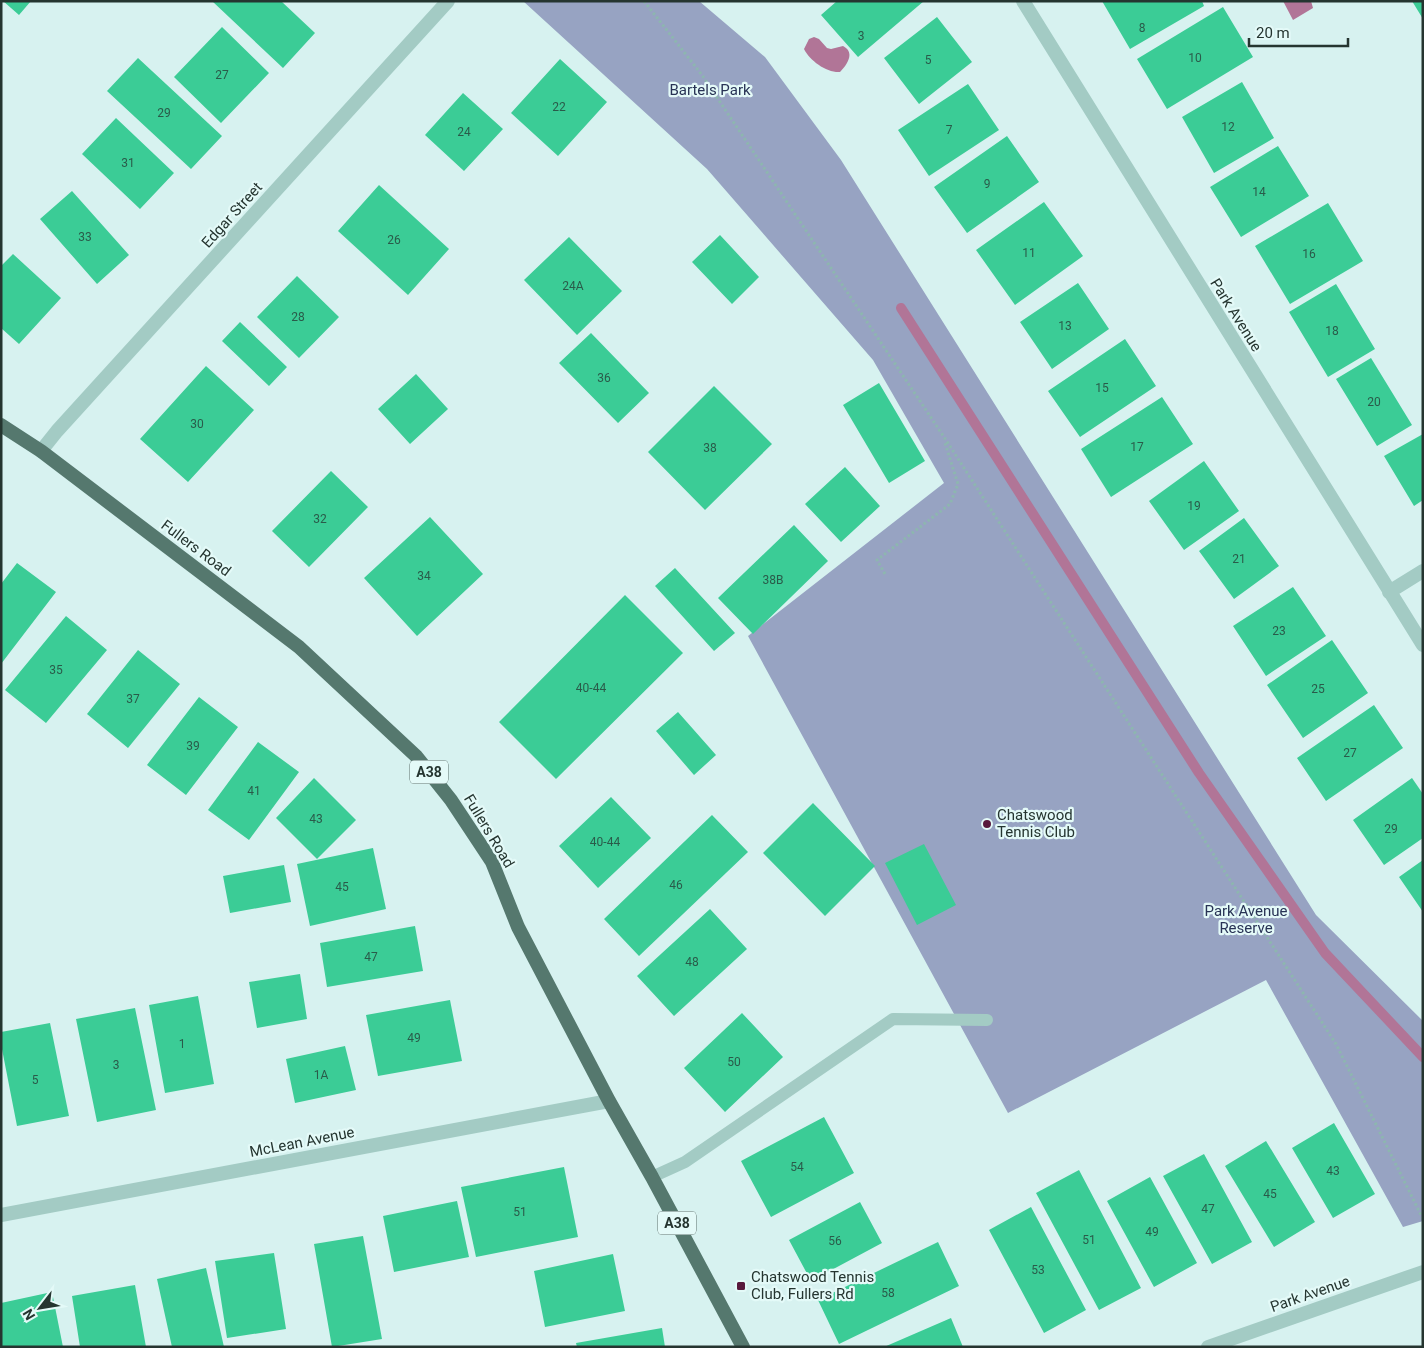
<svg xmlns="http://www.w3.org/2000/svg" width="1424" height="1348" viewBox="0 0 1424 1348" font-family="Roboto,sans-serif">
	<rect width="100%" height="100%" fill="#d7f2f0"/>
	<path fill="#97a3c2" d="M523,1h176l66,56 76,103 475,755 107,106v200l-20,6 -137,-247 -258,133 -260,-477 196,-153 -71,-123 -166,-191z"/>
	<path fill="#b17597" d="M1283,1h28l2,7 -20,12z
		M814,37l5,2 8,9 4,1 12,-3c12,6 5,18 -3,26 -13,1 -30,-11 -36,-23l5,-10z"/>
	<g fill="none" stroke-linecap="round" stroke-linejoin="round">
		<path stroke="#b17597" stroke-width="10" d="M901,308l298,465 126,180 98,104"/>
	</g>
	<path fill="#3bcc96" d="M3,1h28l-12,14z
		M212,1h69l34,32 -32,35z
		M837,1h87l-66,56 -37,-42z
		M1102,1h100l2,5 -74,43z
		M1412,1h11v18z
		M1223,7l30,50 -86,52 -30,-50z
		M937,17l35,45 -53,42 -35,-46z
		M222,27l47,46 -48,50 -47,-46z
		M138,58l84,78 -31,33 -84,-78z
		M560,59l47,43 -49,54 -47,-43z
		M1242,82l32,56 -60,35 -32,-56z
		M968,84l31,46 -70,46 -31,-46z
		M463,93l40,36 -39,42 -39,-36z
		M116,118l58,55 -34,36 -58,-55z
		M1007,136l32,46 -72,51 -33,-46z
		M1278,146l31,50 -68,41 -31,-50z
		M379,185l70,64 -41,46 -70,-64z
		M72,191l57,64 -32,29 -57,-65z
		M1044,202l39,54 -68,49 -39,-55z
		M1328,203l35,58 -73,43 -35,-58z
		M720,235l39,42 -27,27 -40,-42z
		M569,237l53,54 -45,44 -53,-55z
		M13,254l48,44 -42,46 -18,-16v-62z
		M297,276l42,41 -40,41 -42,-41z
		M1078,283l31,46 -57,40 -32,-47z
		M1336,284l39,65 -47,28 -39,-65z
		M240,322l47,45 -18,19 -47,-45z
		M591,333l58,60 -31,30 -59,-60z
		M1125,339l31,47 -76,51 -32,-46z
		M1371,358l41,67 -35,21 -41,-67z
		M206,366l48,44 -66,72 -48,-43z
		M416,374l32,35 -38,35 -32,-35z
		M879,383l46,78 -36,22 -46,-78z
		M714,386l58,58 -67,66 -57,-58z
		M1162,397l31,47 -82,53 -30,-48z
		M1423,434v66l-9,6 -30,-50z
		M1204,461l35,50 -55,39 -35,-49z
		M845,467l35,39 -39,36 -36,-38z
		M331,471l37,36 -59,60 -37,-36z
		M430,517l53,57 -66,62 -53,-58z
		M1244,518l35,48 -45,33 -35,-48z
		M794,525l34,36 -75,73 -35,-36z
		M17,563l39,29 -55,72v-80z
		M675,568l60,65 -21,18 -59,-65z
		M1293,587l33,49 -60,40 -33,-50z
		M625,595l58,58 -127,126 -57,-57z
		M66,616l41,34 -61,73 -41,-33z
		M1332,640l36,53 -65,45 -36,-53z
		M138,650l42,34 -52,64 -41,-34z
		M199,697l39,30 -52,68 -39,-30z
		M1374,705l29,43 -77,53 -29,-43z
		M678,712l38,43 -22,20 -38,-44z
		M258,742l41,30 -50,68 -41,-30z
		M314,778l42,42 -39,39 -41,-41z
		M1412,778l11,16v44l-39,27 -31,-45z
		M611,797l40,41 -53,50 -39,-42z
		M813,803l62,63 -50,50 -62,-63z
		M712,815l36,37 -109,104 -35,-37z
		M924,844l32,61 -39,20 -32,-62z
		M373,848l13,61 -76,17 -13,-62z
		M1423,860v52l-24,-35z
		M284,865l7,37 -61,11 -7,-37z
		M710,909l37,40 -73,67 -37,-40z
		M415,926l8,45 -96,16 -7,-44z
		M300,974l7,45 -50,9 -8,-46z
		M198,996l16,88 -49,9 -16,-88z
		M450,1000l12,61 -84,15 -12,-61z
		M135,1008l21,102 -59,12 -21,-103z
		M742,1013l41,44 -58,55 -41,-44z
		M50,1023l19,93 -52,10 -16,-82v-12z
		M345,1046l11,44 -61,13 -9,-44z
		M824,1117l30,56 -83,44 -30,-56z
		M1334,1123l41,71 -42,24 -41,-70z
		M1266,1141l49,81 -41,25 -49,-81z
		M1204,1154l48,88 -40,22 -49,-88z
		M564,1167l14,70 -102,20 -15,-70z
		M1079,1170l62,118 -42,22 -63,-117z
		M1150,1177l47,86 -43,24 -47,-86z
		M457,1201l12,56 -75,15 -11,-56z
		M860,1202l22,41 -71,38 -22,-41z
		M1031,1207l55,103 -42,23 -55,-103z
		M363,1236l19,103 -50,8 -18,-103z
		M938,1242l21,44 -120,58 -21,-44z
		M274,1253l12,76 -59,9 -12,-77z
		M613,1254l12,57 -80,16 -11,-56z
		M206,1268l18,79h-52l-15,-68z
		M135,1285l11,62h-66l-8,-51z
		M52,1292l11,55h-62v-44z
		M951,1318l12,29h-79z
		M662,1328l3,19h-88l-1,-4z"/>
	<g fill="none" stroke-linecap="round" stroke-linejoin="round">
		<path stroke="#8db6af" stroke-width="3" stroke-dasharray="2.5 2.5" stroke-linecap="butt" d="M644,1l58,74 242,362 392,607 87,175
			M885,574l-8,-14 73,-56 8,-20 -13,-41"/>
		<path stroke="#a3cbc4" stroke-width="12" d="M652,1177l33,-15 208,-143 94,1"/>
		<path stroke="#a3cbc4" stroke-width="14" d="M1023,1l400,644
			M41,451l16,-20 391,-430
			M1389,592l34,-21
			M1,1215l608,-114
			M1208,1347l215,-75"/>
		<path stroke="#55786e" stroke-width="14" d="M1,425l40,26 258,196 117,109 35,44 41,62 26,65 91,174 43,76 91,170"/>
	</g>
	<g fill="#58193c" stroke="#e4faf8" stroke-width="2">
		<circle cx="987" cy="824" r="5"/>
		<rect x="736" y="1281" width="10" height="10" rx="2.5"/>
	</g>
	<g text-anchor="middle" stroke-width="4.5" stroke-linejoin="round" paint-order="stroke">
		<g font-size="12" fill="#2a5b4a">
			<text x="1142" y="32">8</text>
			<text x="861" y="40">3</text>
			<text x="1195" y="62">10</text>
			<text x="928" y="64">5</text>
			<text x="222" y="79">27</text>
			<text x="559" y="111">22</text>
			<text x="164" y="117">29</text>
			<text x="1228" y="131">12</text>
			<text x="949" y="134">7</text>
			<text x="464" y="136">24</text>
			<text x="128" y="167">31</text>
			<text x="987" y="188">9</text>
			<text x="1259" y="196">14</text>
			<text x="85" y="241">33</text>
			<text x="394" y="244">26</text>
			<text x="1029" y="257">11</text>
			<text x="1309" y="258">16</text>
			<text x="573" y="290">24A</text>
			<text x="298" y="321">28</text>
			<text x="1065" y="330">13</text>
			<text x="1332" y="335">18</text>
			<text x="604" y="382">36</text>
			<text x="1102" y="392">15</text>
			<text x="1374" y="406">20</text>
			<text x="197" y="428">30</text>
			<text x="1137" y="451">17</text>
			<text x="710" y="452">38</text>
			<text x="1194" y="510">19</text>
			<text x="320" y="523">32</text>
			<text x="1239" y="563">21</text>
			<text x="424" y="580">34</text>
			<text x="773" y="584">38B</text>
			<text x="1279" y="635">23</text>
			<text x="56" y="674">35</text>
			<text x="591" y="692">40-44</text>
			<text x="1318" y="693">25</text>
			<text x="133" y="703">37</text>
			<text x="193" y="750">39</text>
			<text x="1350" y="757">27</text>
			<text x="254" y="795">41</text>
			<text x="316" y="823">43</text>
			<text x="1391" y="833">29</text>
			<text x="605" y="846">40-44</text>
			<text x="676" y="889">46</text>
			<text x="342" y="891">45</text>
			<text x="371" y="961">47</text>
			<text x="692" y="966">48</text>
			<text x="414" y="1042">49</text>
			<text x="182" y="1048">1</text>
			<text x="734" y="1066">50</text>
			<text x="116" y="1069">3</text>
			<text x="321" y="1079">1A</text>
			<text x="35" y="1084">5</text>
			<text x="797" y="1171">54</text>
			<text x="1333" y="1175">43</text>
			<text x="1270" y="1198">45</text>
			<text x="1208" y="1213">47</text>
			<text x="520" y="1216">51</text>
			<text x="1152" y="1236">49</text>
			<text x="1089" y="1244">51</text>
			<text x="835" y="1245">56</text>
			<text x="1038" y="1274">53</text>
			<text x="888" y="1297">58</text>
		</g>
		<g fill="#e4faf8" stroke="#5e706c" stroke-width="1">
			<rect x="410" y="760.5" width="38" height="23" rx="4"/>
			<rect x="658" y="1211.5" width="38" height="23" rx="4"/>
		</g>
		<g font-size="14" font-weight="bold" fill="#253530">
			<text x="429" y="777">A38</text>
			<text x="677" y="1228">A38</text>
		</g>
		<g font-size="15" fill="#283355" stroke="#e4faf8">
			<text x="710" y="95">Bartels Park</text>
			<text x="1246" y="916">Park Avenue<tspan x="1246" dy="17">Reserve</tspan></text>
		</g>
		<g font-size="15" fill="#253530" stroke="#e4faf8">
			<text transform="translate(232 215) rotate(-48)" y="5">Edgar Street</text>
			<text transform="translate(1236 315) rotate(58)" y="5">Park Avenue</text>
			<text transform="translate(196 548) rotate(37)" y="5">Fullers Road</text>
			<text transform="translate(489 831) rotate(59)" y="5">Fullers Road</text>
			<text transform="translate(302 1142) rotate(-11)" y="5">McLean Avenue</text>
			<text transform="translate(1310 1294) rotate(-19)" y="5">Park Avenue</text>
		</g>
		<g font-size="15" fill="#253530" stroke="#e4faf8" text-anchor="start">
			<text x="997" y="820">Chatswood<tspan x="997" dy="17">Tennis Club</tspan></text>
			<text x="751" y="1282">Chatswood Tennis<tspan x="751" dy="17">Club, Fullers Rd</tspan></text>
		</g>
	</g>
	<rect width="1424" height="1348" fill="none" stroke="#253530" stroke-width="5"/>
	<g transform="translate(40 1308) rotate(239)" stroke="#e4faf8" stroke-width="4" paint-order="stroke">
	<path d="M0-4L9 19L0 12L-9 19Z" fill="#253530"/>
	<text y="-8" font-size="14" font-weight="bold" text-anchor="middle" fill="#253530">N</text>
	</g>
	<path d="M1249 38v8h99v-8" fill="none" stroke="#253530" stroke-width="2.5"/>
	<text x="1256" y="38" font-size="15" fill="#253530" stroke="#e4faf8" stroke-width="4" paint-order="stroke">20 m</text>
</svg>
